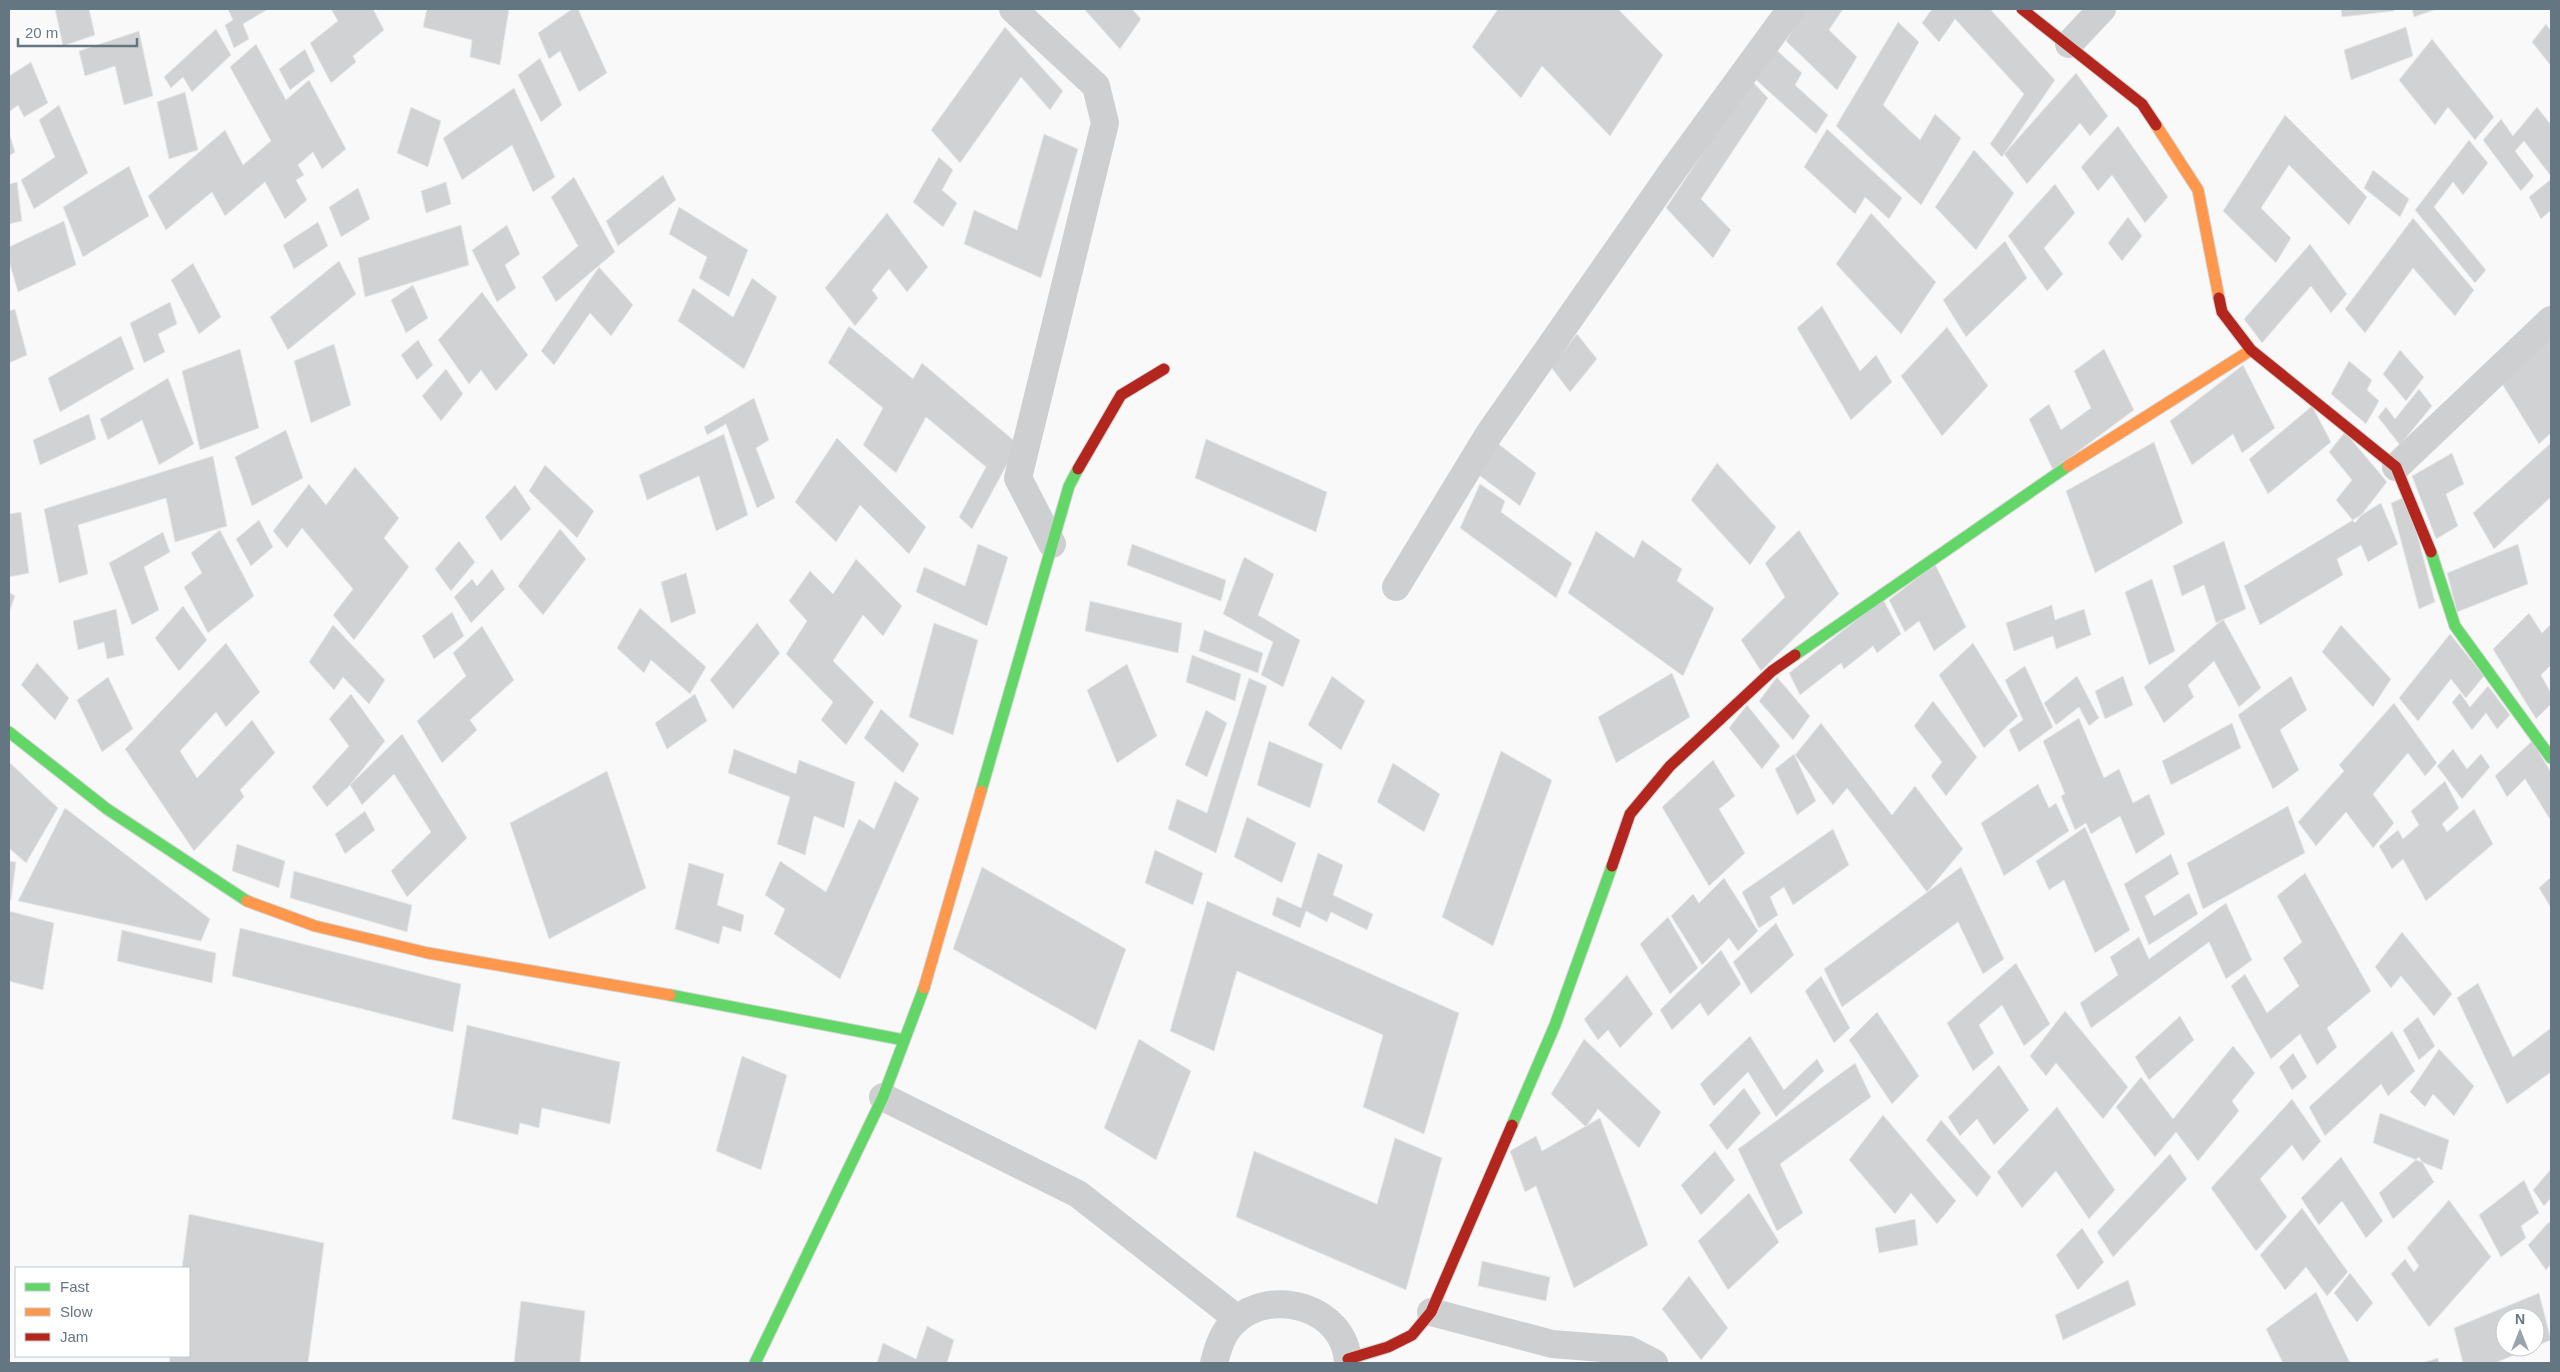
<svg xmlns="http://www.w3.org/2000/svg" width="2560" height="1372" viewBox="0 0 2560 1372" font-family="Helvetica,sans-serif">
	<rect width="100%" height="100%" fill="#f9f9f9"/>
	<path fill="#d0d2d3" stroke="#e8e8e8" fill-rule="evenodd" d="M55,9h34l6,26 -32,11z
		M228,9h40l-25,15 6,15 -15,9 -9,-23 8,-5z
		M331,9h42l11,21 -31,26 3,6 -25,21 -21,-40 28,-22z
		M427,9h82l-9,56 -30,-8 2,-17 -49,-13z
		M572,9h6l29,64 -28,19 -19,-41 -11,8 -11,-26z
		M1084,9h48l9,10 -21,30z
		M1498,9h120l45,46 -53,81 -68,-70 -21,32 -49,-51z
		M1805,9h38l-14,21 28,27 -20,33 -51,-49z
		M1932,9h58l65,71 -53,77 -12,-13 34,-50 -69,-75 -16,23 -17,-19z
		M2341,9h53v2l-52,6z
		M2412,9h25l-23,8z
		M1898,22l21,20 -36,63 37,35 15,-26 26,24 -40,67 -85,-79z
		M2546,24l5,7v35l-19,-24z
		M1005,27l58,64 -13,19 -29,-33 -61,86 -29,-33z
		M2406,27l7,29 -62,24 -7,-30z
		M216,29l15,26 -39,37 -9,-15 -12,11 -7,-11z
		M139,31l14,65 -29,9 -9,-39 -30,10 -6,-25z
		M2432,39l62,78 -19,23 -27,-33 -13,18 -36,-45z
		M256,44l30,56 23,-20 37,69 -24,20 -9,-17 -15,13 6,10 -8,5 11,20 -22,19 -20,-37 -40,34 -13,-24 -46,38 -18,-34 77,-66 18,35 28,-24 -41,-74z
		M1772,46l30,27 -7,12 33,30 -12,19 -62,-56z
		M305,49l10,22 -25,19 -11,-21z
		M540,58l22,47 -21,17 -23,-47z
		M31,62l17,41 -24,14 -6,-12 -9,7v-36z
		M2076,73l32,43 -18,20 -10,-13 -53,61 -23,-30z
		M1751,80l17,18 -67,101 30,31 -18,28 -47,-50z
		M514,88l41,89 -22,15 -21,-47 -50,35 -19,-42z
		M185,92l13,58 -29,9 -12,-57z
		M59,105l29,68 -54,36 -13,-29 34,-23 -16,-37z
		M411,107l30,14 -13,46 -31,-14z
		M2537,107l14,18v49l-1,1 -26,-34 -9,10 19,25 -13,15 -38,-51 18,-21 12,17z
		M2285,115l82,82 -18,28 -60,-60 -28,43 30,30 -15,25 -53,-52z
		M2118,126l50,71 -23,26 -33,-48 -14,16 -17,-24z
		M1827,129l75,69 -13,21 -24,-22 -10,17 -51,-47z
		M9,132l6,20 -6,4z
		M1044,134l34,15 -37,129 -77,-34 10,-34 43,20z
		M2469,140l19,23 -25,32 -10,-13 -19,25 52,63 -11,13 -60,-73z
		M1974,150l40,43 -38,57 -41,-43z
		M939,157l14,13 -11,20 15,13 -14,24 -30,-25z
		M129,166l20,50 -66,41 -20,-50z
		M2373,170l36,29 -9,18 -36,-29z
		M663,175l13,25 -58,46 -12,-25z
		M574,177l41,75 -59,50 -14,-25 36,-31 -27,-49z
		M2551,179v31l-10,9 -12,-22z
		M17,182l5,39 -13,3v-40z
		M446,182l5,22 -25,9 -5,-22z
		M2055,184l20,29 -31,35 19,26 -16,17 -39,-55z
		M358,188l12,31 -29,18 -12,-30z
		M679,207l69,43 -19,47 -30,-19 8,-21 -38,-23z
		M887,213l41,54 -21,25 -18,-23 -17,21 6,8 -23,28 -30,-38z
		M1871,213l65,69 -35,52 -65,-70z
		M2128,217l14,19 -20,25 -14,-18z
		M2413,218l61,72 -19,26 -42,-48 -48,65 -20,-24z
		M64,221l12,44 -58,27 -9,-31v-14z
		M318,222l10,24 -34,23 -11,-24z
		M461,225l8,40 -104,32 -7,-39z
		M507,225l13,29 -15,11 11,23 -19,14 -25,-52z
		M2005,241l22,37 -61,59 -23,-37z
		M2310,244l37,50 -16,19 -20,-27 -49,57 -18,-24z
		M339,261l17,33 -68,56 -18,-33z
		M193,263l28,54 -22,17 -28,-54z
		M599,267l34,38 -22,31 -21,-23 -36,52 -13,-14z
		M752,278l25,19 -33,72 -66,-48 15,-33 40,29z
		M413,285l15,33 -22,15 -15,-33z
		M482,292l46,63 -32,36 -15,-21 -12,14 -31,-44z
		M170,302l7,22 -19,10 7,18 -21,11 -14,-40z
		M1822,306l38,65 16,-16 16,27 -41,38 -54,-92z
		M15,309l12,46 -18,8v-52z
		M849,326l64,53 9,-16 96,81 -46,85 -13,-12 27,-50 -60,-50 -30,56 -33,-28 20,-37 -55,-45z
		M1947,327l41,59 -46,50 -41,-60z
		M2551,333v100l-12,11 -38,-62z
		M1577,334l20,25 -27,33 -19,-25z
		M121,336l13,33 -74,43 -12,-34z
		M418,340l15,25 -16,15 -16,-25z
		M334,344l17,61 -40,18 -17,-62z
		M240,349l19,79 -59,22 -18,-79z
		M2104,349l30,61 -81,60 -24,-51 20,-15 12,26 30,-22 -17,-37z
		M2400,350l24,27 -18,24 -23,-27z
		M2349,361l23,19 -5,10 12,11 -13,23 -35,-30z
		M2243,365l32,63 -33,25 -9,-19 -41,31 -22,-44z
		M446,369l17,25 -22,27 -19,-25z
		M168,378l26,66 -35,21 -17,-45 -34,20 -8,-21z
		M2419,389l13,17 -32,39 -22,-28 8,-10 9,12z
		M754,398l15,42 -13,8 19,50 -18,10 -31,-84 -19,11 -3,-8z
		M2312,406l19,36 -63,52 -19,-35z
		M89,414l7,25 -56,26 -7,-25z
		M286,430l17,48 -51,28 -17,-49z
		M2345,432l42,50 -32,41 -19,-23 16,-20 -23,-28z
		M724,434l24,81 -32,16 -17,-55 -52,24 -8,-25z
		M837,438l89,89 -17,27 -49,-49 -24,37 -41,-40z
		M1206,439l121,53 -11,40 -121,-54z
		M1496,442l40,31 -16,33 -41,-31z
		M2154,442l29,81 -88,50 -29,-82z
		M2551,443v54l-57,52 -21,-36z
		M2452,453l12,31 -18,10 12,32 -22,13 -24,-63z
		M213,456l14,70 -52,16 -9,-44 -88,27 10,49 -29,9 -15,-74z
		M1717,463l59,64 -26,38 -59,-65z
		M545,465l49,46 -17,27 -48,-47z
		M355,467l44,51 -15,20 25,29 -55,73 -21,-25 20,-26 -51,-61 -15,20 -14,-17 36,-47 17,21z
		M1480,484l25,17 -4,11 71,51 -16,35 -96,-70z
		M515,485l16,24 -30,32 -16,-24z
		M2407,496l28,106 -16,7 -28,-106z
		M2381,503l17,41 -30,18 -7,-17 -24,14 6,16 -83,50 -16,-39z
		M21,512l8,61 -20,4v-63z
		M259,520l14,27 -22,19 -15,-27z
		M560,529l26,30 -43,56 -25,-29z
		M220,530l34,66 -46,37 -24,-46 18,-14 -11,-20z
		M1799,530l40,64 -78,77 -20,-31 44,-43 -20,-34z
		M1596,531l38,27 8,-18 40,29 -5,12 37,27 -31,68 -115,-83z
		M163,532l7,20 -26,15 15,43 -27,15 -23,-62z
		M459,541l16,21 -24,29 -16,-22z
		M2224,541l22,68 -30,14 -12,-38 -22,11 -9,-30z
		M978,544l30,13 -21,69 -71,-34 8,-25 41,19z
		M1132,544l94,36 -5,21 -94,-36z
		M2518,544l10,40 -71,28 -10,-39z
		M1244,557l30,17 -16,41 42,25 -17,47 -22,-12 12,-33 -50,-28z
		M856,559l46,47 -19,30 -20,-21 -30,46 41,41 -28,43 -25,-25 12,-18 -47,-48 21,-33 -18,-20 21,-30 23,23z
		M1935,564l31,63 -32,24 -15,-30 -14,11 -16,-32z
		M492,569l13,20 -34,34 -17,-26 18,-18 5,7z
		M686,573l10,40 -25,10 -10,-41z
		M2152,579l23,72 -26,14 -24,-73z
		M9,592l6,4 -6,17z
		M1883,599l18,35 -24,19 -4,-7 -29,23 -3,-6 -41,32 -11,-22z
		M1090,601l92,22 -4,30 -93,-22z
		M2052,605l3,15 29,-11 7,26 -35,14 -3,-13 -39,15 -8,-28z
		M183,606l24,34 -28,31 -24,-33z
		M640,608l66,59 -16,27 -39,-34 -7,13 -27,-25z
		M116,609l8,46 -17,4 -3,-17 -26,8 -5,-29z
		M452,612l12,24 -30,23 -12,-23z
		M2529,613l13,20 9,-9v41l-10,10 10,18v11l-15,15 -43,-70z
		M2223,619l38,69 -22,19 -25,-46 -26,24 6,12 -30,26 -20,-36z
		M757,623l23,30 -47,56 -23,-29z
		M934,623l44,17 -25,95 -44,-18z
		M333,625l52,55 -16,24 -26,-27 -9,13 -25,-28z
		M2341,625l50,54 -18,28 -51,-55z
		M482,626l32,54 -44,40 7,10 -35,33 -25,-42 49,-45 -13,-23z
		M1204,630l59,23 -5,20 -59,-22z
		M2450,634l34,42 -18,22 -15,-19 -33,42 -19,-23z
		M226,643l34,49 -34,35 -10,-15 -36,39 17,27 55,-58 23,33 -35,37 4,7 -50,54 -69,-102z
		M1973,643l45,73 -34,32 -45,-73z
		M1192,655l49,19 -6,27 -49,-19z
		M37,663l32,35 -14,22 -34,-35z
		M1127,664l30,72 -40,27 -30,-73z
		M2025,666l28,61 -34,25 -10,-22 14,-10 -18,-40z
		M1672,673l18,44 -74,46 -18,-46z
		M1332,676l33,25 -24,49 -33,-25z
		M2077,676l22,42 -10,8 -10,-19 -23,18 -12,-22z
		M2123,676l10,29 -28,14 -10,-28z
		M2291,676l16,34 -27,20 19,40 -26,19 -35,-74z
		M108,677l25,52 -31,23 -25,-52z
		M1777,677l33,39 -17,24 -34,-39z
		M1249,678l18,8 -51,167 -48,-24 9,-30 30,14z
		M2488,686l22,29 -13,14 -11,-16 -14,17 -20,-28 8,-9 10,14z
		M351,694l34,47 -35,44 -23,22 -15,-20 37,-41 -20,-27z
		M695,694l12,27 -40,28 -12,-26z
		M1933,701l44,56 -31,39 -15,-20 11,-14 -28,-36z
		M2394,703l43,60 -12,13 -17,-23 -35,41 21,29 -21,25 -27,-36 -30,34 -18,-24 46,-51 -5,-6z
		M1747,705l33,41 -18,23 -33,-41z
		M881,709l38,35 -16,29 -39,-35z
		M1206,710l21,13 -20,54 -22,-12z
		M2079,718l25,60 15,-9 14,34 16,-9 16,40 -29,20 -16,-38 -29,18 -5,-11 -11,7 -14,-34 4,-2 -22,-53z
		M1821,723l71,92 23,-29 48,63 -36,43 -80,-104 -14,17 -38,-50z
		M2232,723l9,25 -70,37 -9,-24z
		M402,734l65,104 -60,59 -16,-26 40,-39 -37,-58 -32,31 -12,-20z
		M1269,741l54,23 -13,44 -53,-23z
		M2532,741l19,31v49l-26,-42 -18,18 -12,-21z
		M734,749l62,25 3,-14 56,22 -11,46 -30,-12 -9,39 -28,-11 13,-47 -62,-24z
		M2453,749l14,20 14,-15 9,13 -28,32 -25,-33z
		M1501,751l51,29 -59,166 -51,-29z
		M1794,754l22,47 -19,14 -22,-46z
		M1713,760l22,36 -16,13 26,44 -36,33 -47,-79z
		M9,762l49,46 -32,55 -17,-15z
		M1393,763l47,31 -16,38 -47,-30z
		M607,771l39,117 -97,51 -39,-116z
		M895,781l24,17 -79,181 -66,-45 11,-25 -20,-14 15,-34 46,31 33,-73 15,10z
		M2445,781l14,27 -17,16 5,8 27,-23 19,35 -67,57 -23,-42 -11,10 -13,-23 19,-16 5,9 16,-14 -8,-14z
		M2038,784l11,24 7,-5 13,28 -65,45 -23,-53z
		M2288,806l17,47 -102,56 -16,-46z
		M65,808l145,111 -9,22 -183,-40z
		M365,811l10,19 -30,24 -10,-20z
		M1247,817l49,26 -14,40 -48,-26z
		M2085,827l45,103 -35,23 -31,-73 -15,10 -13,-29z
		M1833,829l16,36 -56,40 -9,-18 -14,10 8,18 -19,13 -17,-36z
		M237,844l48,17 -6,27 -47,-17z
		M1155,850l48,23 -10,32 -48,-22z
		M1318,853l25,12 -10,30 40,19 -6,16 -36,-18 -4,10 -21,-11 -6,17 -28,-13 5,-18 24,11z
		M2171,854l8,20 -34,22 9,20 35,-23 9,21 -49,31 -25,-61z
		M9,861l7,1 -5,38h-2z
		M689,863l35,11 -7,31 27,10 -3,17 -18,-6 -4,18 -44,-15z
		M982,867l144,82 -30,81 -143,-81z
		M1961,867l43,92 -21,15 -25,-52 -116,85 -18,-38z
		M294,871l118,34 -5,27 -117,-34z
		M2305,873l66,118 -44,37 10,19 -20,18 -17,-31 -29,25 -40,-73 14,-12 22,39 32,-27 -16,-28 19,-16 -25,-46z
		M2551,877v31l-12,-20z
		M1724,878l34,53 -20,20 -9,-13 -27,27 -31,-49 22,-22 6,9z
		M1207,901l252,112 -35,121 -61,-27 20,-72 -146,-64 -23,80 -44,-20z
		M2226,903l26,57 -26,19 -17,-37 -118,86 -11,-25 38,-28 -8,-18 29,-20 10,22z
		M9,911l45,12 -11,67 -34,-9z
		M1668,917l30,51 -28,26 -30,-50z
		M1776,923l18,32 -43,39 -18,-32z
		M240,928l221,56 -8,48 -221,-56z
		M122,930l94,23 -4,30 -95,-22z
		M2402,932l50,62 -18,22 -33,-40 -10,12 -16,-21z
		M1721,950l20,34 -33,32 -8,-13 -28,27 -12,-20z
		M2016,963l34,61 -26,22 -22,-41 -23,20 15,28 -21,18 -26,-48z
		M1627,975l26,39 -33,34 -12,-18 -10,10 -14,-21z
		M1821,976l29,52 -16,15 -29,-52z
		M2478,983l35,74 38,-29v44l-44,32 -50,-106z
		M2065,1011l63,76 -25,32 -47,-56 -10,13 -16,-20z
		M1877,1012l42,64 -27,28 -43,-64z
		M2180,1016l14,24 -45,40 -14,-23z
		M2418,1017l17,29 -16,14 -16,-30z
		M467,1025l153,37 -10,62 -68,-16 -3,20 -19,-5 -2,12 -66,-16z
		M2392,1031l23,40 -27,25 -7,-12 -56,52 -16,-29z
		M1750,1036l34,54 33,-31 7,12 -48,46 -28,-45 -34,34 -14,-22z
		M1139,1039l52,32 -35,89 -52,-32z
		M1584,1039l77,73 -22,36 -41,-39 -12,18 -35,-33z
		M2233,1046l22,27 -23,28 7,10 -41,50 -22,-29 -21,25 -39,-50 25,-30 32,42z
		M2439,1049l35,37 -20,30 -21,-22 -8,13 -15,-15z
		M2293,1053l14,24 -15,13 -13,-23z
		M742,1056l45,19 -26,95 -45,-19z
		M1855,1063l16,34 -91,67 23,49 -26,18 -39,-82z
		M1999,1065l30,45 -35,35 -17,-26 -17,17 -12,-19z
		M1744,1088l17,25 -34,37 -18,-25z
		M2292,1099l29,42 -18,20 -11,-16 -32,34 27,38 -31,34 -45,-63z
		M2057,1107l58,83 -26,29 -33,-48 -34,37 -25,-36z
		M2380,1113l69,27 -7,30 -69,-27z
		M1883,1115l73,86 -19,23 -26,-31 -16,21 -46,-54z
		M1600,1118l48,127 -74,43 -38,-102 -11,6 -15,-41 26,-15 6,15z
		M1941,1120l50,57 -14,20 -51,-57z
		M1395,1138l47,20 -36,132 -170,-73 18,-66 123,53z
		M1715,1151l20,29 -34,35 -20,-30z
		M2170,1154l17,25 -74,78 -16,-25z
		M2341,1157l42,64 -17,17 -24,-37 -23,24 -18,-27z
		M2419,1157l15,25 -41,37 -14,-26z
		M2551,1169v29l-7,8 -11,-16z
		M2524,1180l15,33 -18,13 5,12 -25,19 -22,-42z
		M1749,1193l30,49 -51,48 -30,-49z
		M2449,1200l42,57 -62,70 -38,-53 14,-15 9,13 5,-6 -12,-18z
		M2302,1208l46,64 -21,24 -21,-29 -21,23 -25,-35z
		M189,1214l135,29 -16,120h-139l1,-7h19v-88h-7z
		M1915,1219l3,26 -39,8 -4,-25z
		M2549,1222l2,3v39l-5,6 -18,-25z
		M2082,1228l22,34 -26,28 -22,-35z
		M1482,1261l68,16 -4,24 -68,-15z
		M2350,1273l23,30 -16,19 -23,-29z
		M1689,1276l39,52 -27,32 -39,-51z
		M2128,1280l8,25 -73,35 -8,-25z
		M2316,1292l34,71h-67l-17,-34z
		M2539,1293l12,47 -56,23h-32l-9,-35zM2505,1317h30v30h-30z
		M521,1301l64,10 -5,52h-66z
		M927,1326l27,14 -7,23h-70l6,-20 33,16z
		M2438,1358l1,5h-17z"/>
	<g fill="none" stroke-linecap="round" stroke-linejoin="round">
		<defs>
			<path id="fast" d="M2431,552l24,74 96,132
				M1795,655l273,-189
				M9,732l98,77 140,92
				M981,791l88,-305 9,-17
				M670,995l234,45
				M1512,1125l43,-100 57,-159
				M755,1363l128,-266 41,-109"/>
			<path id="slow" d="M2156,125l42,65 21,108
				M2068,466l183,-116
				M247,901l68,25 113,27 242,42
				M924,988l57,-197"/>
			<path id="jam" d="M2022,9l120,95 14,21
				M2219,298l3,14 29,38 145,117 35,85
				M1078,469l43,-74 43,-26
				M1612,866l18,-52 40,-48 102,-95 23,-16
				M1348,1359l40,-12 24,-12 19,-23 81,-187"/>
		</defs>
		<use href="#fast" stroke="#d5d6d7" stroke-width="13"/>
		<use href="#slow" stroke="#d5d6d7" stroke-width="13"/>
		<use href="#jam" stroke="#d5d6d7" stroke-width="13"/>
		<path stroke="#cecfd0" stroke-width="28" d="M1013,9l83,77 9,37 -87,355 34,66
			M2069,44l33,-35
			M2396,467l155,-147
			M1396,587l93,-153 185,-265 117,-160
			M883,1097l195,97 152,119 3,9
			M1431,1312l121,32 77,6 25,13
			M1214,1363c4,-15 8,-30 20,-41 37,-36 112,-15 114,41"/>
		<use href="#fast" stroke="#63d668" stroke-width="11"/>
		<use href="#slow" stroke="#ff974d" stroke-width="11"/>
		<use href="#jam" stroke="#b3261e" stroke-width="11"/>
	</g>
	<rect width="2560" height="1372" fill="none" stroke="#657683" stroke-width="20"/>
	<rect x="15" y="1267" width="175" height="90" fill="#ffffff" stroke="#c1c8cd"/>
	<rect x="25" y="1283" width="25" height="8" fill="#63d668" stroke="#c1c8cd"/>
	<text x="60" y="1292" font-size="15" fill="#657683">Fast</text>
	<rect x="25" y="1308" width="25" height="8" fill="#ff974d" stroke="#c1c8cd"/>
	<text x="60" y="1317" font-size="15" fill="#657683">Slow</text>
	<rect x="25" y="1333" width="25" height="8" fill="#b3261e" stroke="#c1c8cd"/>
	<text x="60" y="1342" font-size="15" fill="#657683">Jam</text>
	<g transform="translate(2520 1332)"><circle r="24" fill="#ffffff" stroke="#c1c8cd"/>
	<path d="M0-4L9 19L0 12L-9 19Z" fill="#99a4ac"/>
	<text y="-8" font-size="14" font-weight="bold" text-anchor="middle" fill="#657683">N</text>
	</g>
	<path d="M18 38v8h119v-8" fill="none" stroke="#657683" stroke-width="2.5"/>
	<text x="25" y="38" font-size="15" fill="#657683" stroke="#ffffff" stroke-width="4" paint-order="stroke">20 m</text>
</svg>
